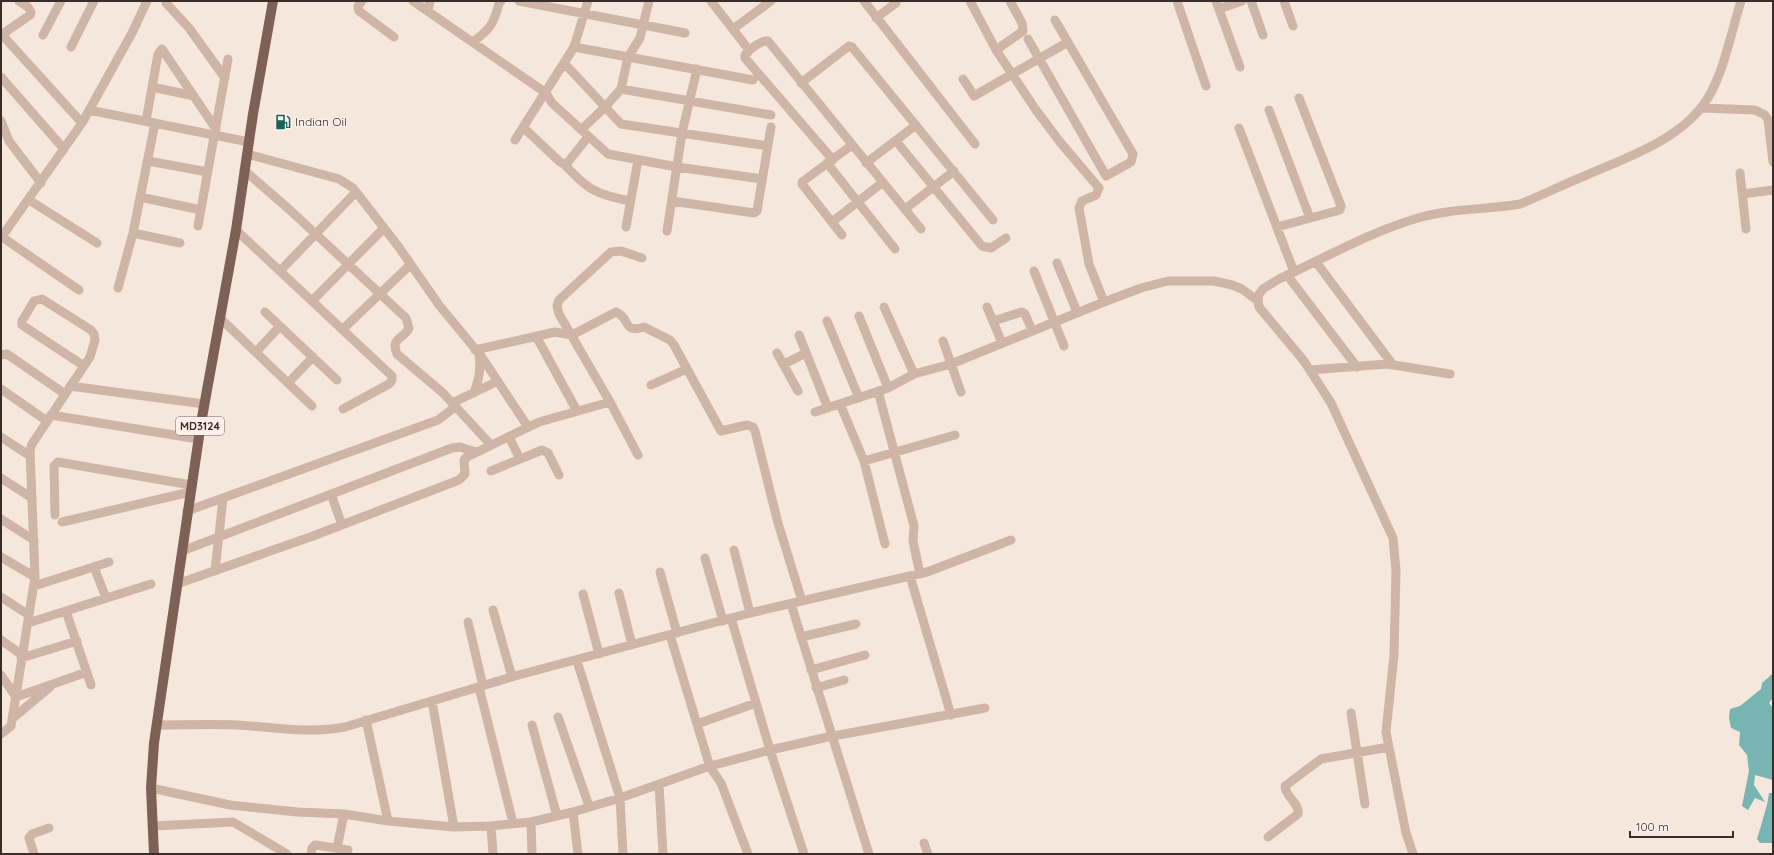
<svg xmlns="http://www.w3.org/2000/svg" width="1774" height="855" viewBox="0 0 1774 855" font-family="Quicksand,sans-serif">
	<rect width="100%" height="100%" fill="#f5e7dc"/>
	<path fill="#78b5b2" d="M1772,674l1,24 -4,5 4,5v72l-18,-5 -1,10 11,17 -10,-4 -7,12 -6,-4 7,-35 -2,-16 -8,-10 1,-13 -9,-4 -2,-10 1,-9 10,-3 21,-17 1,-6z
		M1769,793h4v50h-13l-3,-4 10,-34z"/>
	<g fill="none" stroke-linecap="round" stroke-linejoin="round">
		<path stroke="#ceb5a6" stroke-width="9" d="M19,1l9,6 3,5 -1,3 -26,18 1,5 77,85
			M362,1l-4,5 1,5 35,26
			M413,1l133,92 6,10 56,51 69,13 85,12
			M519,1l166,32
			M711,1l38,49
			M864,1l111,143
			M970,1l26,49 40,60 24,32 39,46 -3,7 -14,6 -3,7 10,56 15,38
			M1177,1l29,85
			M1216,1l24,66
			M1251,1l12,34
			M1284,1l9,25
			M166,3l23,25 36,50
			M1219,9l23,-8
			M428,11l2,-10
			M876,18l20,-15
			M733,29l38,-28
			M43,35l18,-34
			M1028,39l78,137 25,-14 2,-8 -78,-134
			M473,42c17,-13 21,-18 26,-39l2,-2
			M71,47l23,-46
			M574,47l179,33
			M996,50l27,-19 -1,-8 -12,-22
			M565,64l56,60 147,22
			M1,77l63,72
			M963,79l11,17 94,-54
			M801,83l44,-34 4,-3 3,1 141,173
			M152,87l42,9
			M621,89l7,-32 12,-19 9,-37
			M1702,108l53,2 10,5 3,5 5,42
			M89,110l160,32
			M1269,110l41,108
			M1,121l8,20 32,42
			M146,121l12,-67 4,-5 54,80
			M524,128l36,34 4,2 4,-2 20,-25
			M1239,128l55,144
			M581,130l24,-23 16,-18 150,26
			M515,140l59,-93 14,-46
			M896,141l86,105 9,2 15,-10
			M247,154l92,25 14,9 45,58 41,59 42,51 47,71
			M833,160l-88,-102v-3c5,-6 16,-15 23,-14l153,188
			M148,161l60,11
			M827,163l68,86
			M866,163l50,-38
			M564,164c24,26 31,30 66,37
			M244,170l47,41 115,107 3,10c-6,12 -19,10 -12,26l46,39 48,52
			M1740,173l6,56
			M1742,194l31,-4
			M140,197l61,13
			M29,200l68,43
			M672,201l82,12 3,-2 14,-84
			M905,209l49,-38
			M832,222l51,-40
			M198,226l30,-167
			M626,227l12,-67
			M1277,227l63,-17 1,-4 -42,-108
			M236,230l156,146v4l-3,4 -46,25
			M667,231l15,-98 15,-64
			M133,233l47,10
			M842,235l-40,-51v-2l50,-37
			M2,237l77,53
			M1,238l81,-115 50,-90 15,-32
			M1316,262l77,103
			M1057,263l20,49
			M280,271l76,-79
			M1034,271l30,75
			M1287,275l70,92
			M118,288l15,-55 22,-110
			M312,301l72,-73
			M884,307l30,67
			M987,307l15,36
			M265,312l72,68
			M859,316l29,72
			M220,318l92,88
			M827,321l32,77
			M993,321l29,-9 3,2 7,16
			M343,329l67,-64
			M799,335l29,73
			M536,336l41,75
			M943,341l18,51
			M475,350l80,-18 17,3 44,-23c15,6 6,22 28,15l26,13 4,5 47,86 26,-6 6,2 2,4 23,92 24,78
			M256,352l24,-26
			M777,353l21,38
			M1,355l6,-1 58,40
			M784,364l22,-11
			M1310,370l77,-6 63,10
			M288,383l25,-26
			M651,385l36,-16
			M70,386l134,18
			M1,389l46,32
			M878,391l36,135 -1,15 7,33
			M474,393c5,-14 7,-24 5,-38
			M452,403l46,-22
			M840,404l24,57 21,83
			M815,412l73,-24 26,-14 37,-10 153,-62 37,-14 27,-7h46l18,4 10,4 16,12
			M51,415l147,24
			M1,437l29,19
			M509,437l11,22
			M638,455l-28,-53 -51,-88 -2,-8 2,-6 52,-48 10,-1 21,7
			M864,461l91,-26
			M491,471l51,-21 6,3 11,22
			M1,478l31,20
			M331,494l11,31
			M187,511l251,-91 17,-13
			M55,515l-1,-49 4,-4 133,23
			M1,519l33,21
			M62,522l128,-30
			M734,550l16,63
			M182,551l270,-103 8,-1 16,5
			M1,557l34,20
			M705,558l18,63
			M94,567l12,31
			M215,571l8,-73
			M660,572l17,61
			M910,576l41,139
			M177,584l136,-48 146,-56 6,-6 -1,-14 3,-3 72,-35 71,-20
			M34,586l75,-24
			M619,593l13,52
			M583,594l16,60
			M1,597l28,18
			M791,604l78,250
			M493,610l19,67
			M66,611l25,74
			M731,618l39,132 34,104
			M468,622l15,64
			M28,623l123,-39
			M670,635l40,132 11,16 27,71
			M801,637l55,-13
			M1,640l21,15
			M21,658l56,-17
			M577,661l43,137 3,56
			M811,670l54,-15
			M1,675l15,22 71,-25
			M479,687l34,136
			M816,688l28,-8
			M432,701l22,126
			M1351,713l14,91
			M558,717l31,89
			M13,718l37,-31
			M366,720l22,101
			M697,724l59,-21
			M157,725c26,0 53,-1 80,0 36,2 72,9 108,2l170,-51 235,-63 177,-41 84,-32
			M532,725l25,91
			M1,734l10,-8 24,-149 -5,-127 2,-6 58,-87 5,-17 -1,-6 -3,-4 -49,-31 -8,2 -12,20v4l62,41
			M659,784l4,70
			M151,788l79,17 67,7 47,2 44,7 66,6 37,-1 40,-4 42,-10 47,-14 87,-31 63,-17 58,-13 157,-29
			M573,812l5,42
			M531,822l1,32
			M154,826l79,-4 54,32
			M491,826l2,28
			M1268,837l30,-23c2,-11 -13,-17 -13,-28l36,-27 68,-12
			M924,843l4,11
			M337,848l7,-34
			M34,854l-5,-16 3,-4 17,-6
			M311,854l1,-6 3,-3 33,5
			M1413,854l-7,-21 -20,-101 8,-77 2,-85 -3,-32 -62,-135 -27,-42 -45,-54 -1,-6 1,-7 5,-6 15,-9c46,-21 91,-47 139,-61 34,-10 68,-8 102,-14 23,-9 44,-20 67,-29 43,-19 98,-37 122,-79 15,-25 23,-67 32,-95"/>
		<path stroke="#7d6157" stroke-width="10" d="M154,854l-3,-66 3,-45 47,-320 35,-193 17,-116 20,-113"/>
	</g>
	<defs>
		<symbol id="fuel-bare" viewBox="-9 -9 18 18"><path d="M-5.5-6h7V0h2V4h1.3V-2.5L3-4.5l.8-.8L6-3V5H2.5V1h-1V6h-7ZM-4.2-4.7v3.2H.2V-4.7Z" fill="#19605e" stroke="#fcf1e9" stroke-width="2.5" paint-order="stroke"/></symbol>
	</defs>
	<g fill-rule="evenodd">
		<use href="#fuel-bare" x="272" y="111" width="22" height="22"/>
	</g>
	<g text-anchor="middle" stroke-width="3" stroke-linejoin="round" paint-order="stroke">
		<rect fill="#fcf1e9" stroke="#746762" stroke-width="1" x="176" y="417" width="48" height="18" rx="3"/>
		<g font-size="11" font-weight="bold" fill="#3a2c28">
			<text x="200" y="430">MD3124</text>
		</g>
		<g font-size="12" fill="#3a2c28" stroke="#fcf1e9" text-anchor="start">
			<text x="295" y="126">Indian Oil</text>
		</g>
	</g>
	<rect width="1774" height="855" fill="none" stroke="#3a2c28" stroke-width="4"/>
	<path d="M1630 831v6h103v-6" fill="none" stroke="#3a2c28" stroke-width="2"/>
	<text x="1636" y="831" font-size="12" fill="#3a2c28" stroke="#fcf1e9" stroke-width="3" paint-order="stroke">100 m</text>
</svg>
